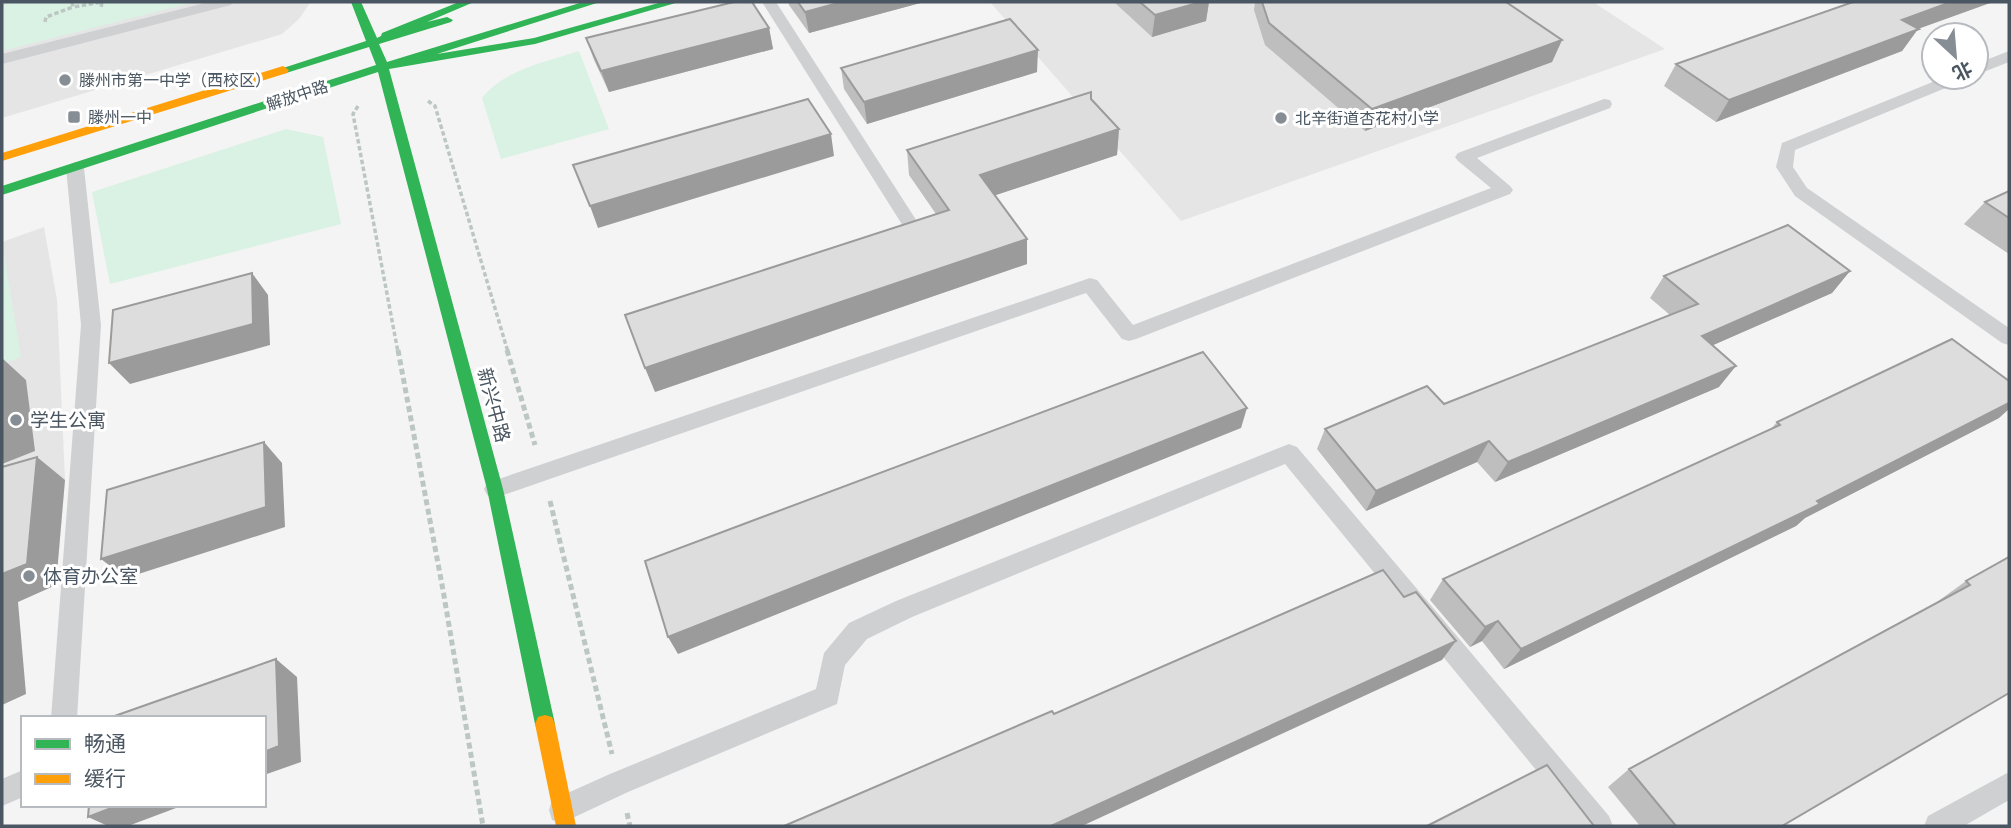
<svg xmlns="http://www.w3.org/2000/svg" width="2011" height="828" viewBox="0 0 2011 828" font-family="Manrope,'Noto Sans SC',sans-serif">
	<rect width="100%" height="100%" fill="#f4f4f4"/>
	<path fill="#e6e5e6" d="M2,2h307l1,1 -11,16 -17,15 -280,84z
		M990,2h603l72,47 -484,172z
		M44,227l13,73 8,180 -9,105 -54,24v-367z"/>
	<path fill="#d9f2e3" d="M13,2h182l-193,49v-45z
		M579,51l30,78 -108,30 -19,-61c23,-29 64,-36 97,-47z
		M286,129l37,8 18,87 -231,60 -18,-92z
		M4,255l17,102 -19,7v-108z"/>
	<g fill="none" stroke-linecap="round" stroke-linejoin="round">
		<path stroke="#bcc7c4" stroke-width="3.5" stroke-dasharray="4.5 2.5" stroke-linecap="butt" d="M72,2l1,5 29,-5 -1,6
			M45,22l1,-5 27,-10
			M428,101l7,5 73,246
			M358,106l-5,8 45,238"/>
		<path stroke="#bcc7c4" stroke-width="5" stroke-dasharray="6 3.5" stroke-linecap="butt" d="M398,350l45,240 40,236
			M507,350l28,95
			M550,501l62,253
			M627,813l3,13"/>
		<path fill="#ced0d2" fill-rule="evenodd" d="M209,2h24l-2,3 -229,59v-10z
			M762,2h14l144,224 3,4 -3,4h-12z
			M2009,51v11l-33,13v-11z
			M1945,77h22l-2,3 -170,70 -2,17 14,21 202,140v17l-7,-2 -207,-147 -19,-29 6,-24z
			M1604,99l6,1 2,4 -2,4 -133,50 33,28 3,4 -3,4 -374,145 -7,2 -7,-2 -36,-46 -591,205 -8,-3 -3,-6 3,-6 603,-205 7,2 36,45 358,-137 -33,-27 -3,-4 3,-4z
			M75,162l9,6 17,157 -24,393h-26l30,-393 -15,-157z
			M1289,444l8,3 312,369 4,10h-31l-297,-362 -373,153 -45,22 -22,26 -8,39 -209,88 -66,31 -10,-3 -3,-10 3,-10 58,-26 206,-85 8,-36 25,-30 47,-22z
			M23,770v27l-21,9v-27z
			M2009,772v28l-45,26h-40l4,-10z"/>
		<path fill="#30b455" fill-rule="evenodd" d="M351,2h10l16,36 4,-2 1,-3 77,-31h15l-47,20 20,-5 6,3 -2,2 -72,22 8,18 196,-60h17l-163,52 97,-16 128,-36h17l-144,42 -146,25 114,420 52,235 -3,7 -7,2 -7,-2 -3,-7 -48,-235 -109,-417 -376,123v-9l374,-121 -7,-18 -86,27 -6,-4 89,-29z"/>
		<path fill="#ff9f0a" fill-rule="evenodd" d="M283,66l6,4 -2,3 -285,88v-8z
			M545,715l7,2 3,7 21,102h-20l-21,-102 3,-7z"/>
	</g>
	<path fill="#bebebf" d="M788,2h136l-115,31 -20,-28z
		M1114,2h95l-3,19 -54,16z
		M1255,2h251l56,38 -10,22 -187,69 -100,-86 -11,-35z
		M769,28l4,21 -164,43 -15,-32 -8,-22z
		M1918,29l-16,22 -186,71 -52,-36 12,-22z
		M841,68l196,4 -170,52 -23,-35z
		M1091,99l28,30 -2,26 -122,40 32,69 -372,128 281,-178 -27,-39 -2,-25z
		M2009,191v63l-45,-30 21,-22z
		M1850,271l-18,22 -119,52 6,42 -224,95 -18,-20 -111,49 -49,-62 8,-20 119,-25 226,-89 -20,-17 14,-22z
		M1999,418l-194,100 -9,8 -292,143 -22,-28 -12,6 -40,-47 13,-21 328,-150 6,-7z
		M2009,557l-227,269h-142l-32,-39 21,-18 308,-167 29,-21z"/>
	<path fill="#9b9b9b" d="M842,2h82l-115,31 -4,-21z
		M1201,2h8l-3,19 -54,16 3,-22z
		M1951,2h42l-75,27 -16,22 -186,71 13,-22 173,-80z
		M769,28l4,21 -164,43 -8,-21z
		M1562,40l-10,22 -187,69 7,-22z
		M1038,50l-1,22 -170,52 -3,-22z
		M1119,129l-2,26 -136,45 -1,-25z
		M831,134l3,22 -236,72 -8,-22z
		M1027,239v25l-372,128 -10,-24z
		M1850,271l-18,22 -146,64 16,-21z
		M252,273l16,22 2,50 -140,39 -21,-21z
		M2,358l24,22 9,71 -33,13z
		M1736,366l-17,21 -224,95 13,-20z
		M2009,403v6l-10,9 -194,100 -9,8 -292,143 17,-20z
		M1247,408l-6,20 -563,226 -10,-17z
		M1489,441l-12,21 -111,49 10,-20z
		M264,442l18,21 3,64 -159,51 -25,-19z
		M37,457l28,23 -9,105 -38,17 8,92 -24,11v-131z
		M1498,621l-16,20 -12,6 15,-20z
		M1456,641l-14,19 -360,166h-31z
		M276,659l21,18 4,85 -37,13v-23z
		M119,805h65l-56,21h-20l-20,-9z"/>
	<path fill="#ddddde" stroke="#9b9b9b" stroke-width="2" d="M734,2h18l17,26 -168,43 -15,-33z
		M798,2h44l-37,10z
		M1140,2h61l-46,13z
		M1262,2h244l56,38 -190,69 -103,-86z
		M1853,2h98l-49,18 17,9 -190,71 -53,-36z
		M1010,19l28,31 -174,52 -23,-34z
		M1091,92v7l28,30 -139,46 47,64 -382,129 -20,-53 324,-105 -42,-60z
		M808,99l23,35 -241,72 -17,-41z
		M2009,191v27l-24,-16z
		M1788,225l62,46 -148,65 34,30 -228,96 -19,-21 -113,50 -51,-62 102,-43 17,18 254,-100 -34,-28z
		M252,273l1,51 -144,39 4,-53z
		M1952,339l57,42v22l-192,98 3,3 -299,145 -23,-28 -13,6 -42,-48 337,-154 -3,-3z
		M1203,352l44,56 -579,229 -23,-76z
		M264,442l2,65 -165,52 6,-69z
		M37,457l-10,107 -25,10v-107z
		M2009,557v136l-227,133h-106l-47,-57 341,-184 -4,-4z
		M1383,570l21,27 12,-5 40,49 -405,185h-267l268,-115 2,3z
		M276,659l3,87 -15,6v-34h-155z
		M1547,765l47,61h-167z
		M89,805h30l-31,12z"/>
	<g fill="#868d94" stroke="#fff" stroke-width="2.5">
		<circle cx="65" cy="80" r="7"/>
		<rect x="67" y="110" width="14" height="14" rx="3.5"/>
		<circle cx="1281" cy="118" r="7"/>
		<circle cx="16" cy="420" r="7"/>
		<circle cx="29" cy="576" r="7"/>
	</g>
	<g text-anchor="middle" stroke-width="6" stroke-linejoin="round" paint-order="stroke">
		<g font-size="16" fill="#4a5661" stroke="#fff" text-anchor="start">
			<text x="79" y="86">滕州市第一中学（西校区）</text>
			<text x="88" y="123">滕州一中</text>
			<text x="1295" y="124">北辛街道杏花村小学</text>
		</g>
		<g font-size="16" fill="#4a5661" stroke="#fff">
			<text transform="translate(297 95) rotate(-18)" y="6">解放中路</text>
		</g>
		<g font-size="19" fill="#4a5661" stroke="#fff">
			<text transform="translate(494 405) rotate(75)" y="7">新兴中路</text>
		</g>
		<g font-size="19" fill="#4a5661" stroke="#fff" text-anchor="start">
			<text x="30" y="427">学生公寓</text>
			<text x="43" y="583">体育办公室</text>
		</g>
	</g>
	<rect width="2011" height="828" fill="none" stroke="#4a5661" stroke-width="7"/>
	<rect x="21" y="716" width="245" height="91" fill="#ffffff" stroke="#b7bbc0" stroke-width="2"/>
	<rect x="35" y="739" width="35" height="10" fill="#30b455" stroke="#b7bbc0" stroke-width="2"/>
	<text x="84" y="751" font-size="21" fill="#4a5661">畅通</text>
	<rect x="35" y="774" width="35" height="10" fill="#ff9f0a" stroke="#b7bbc0" stroke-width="2"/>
	<text x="84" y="786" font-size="21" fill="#4a5661">缓行</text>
	<g transform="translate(1955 56) rotate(154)"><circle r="33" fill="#ffffff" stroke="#b7bbc0" stroke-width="2"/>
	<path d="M0-5L12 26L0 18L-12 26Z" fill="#868d94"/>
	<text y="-10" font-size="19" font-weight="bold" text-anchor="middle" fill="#4a5661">北</text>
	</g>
</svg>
